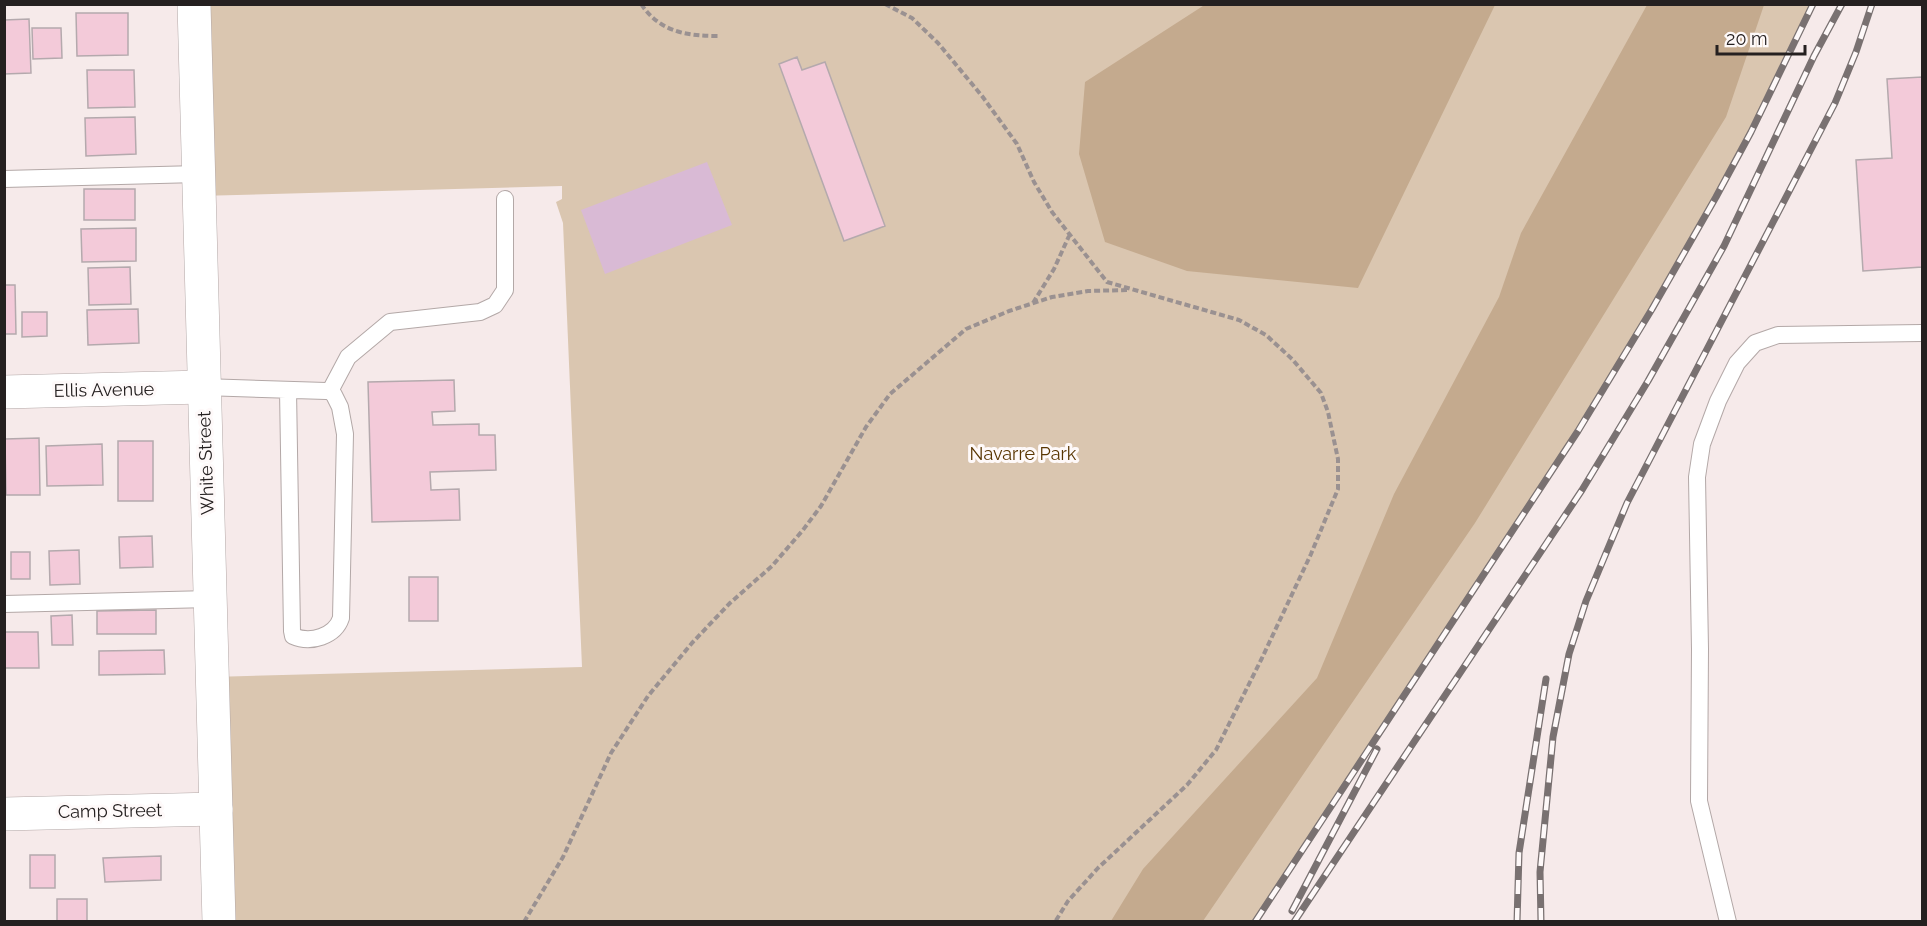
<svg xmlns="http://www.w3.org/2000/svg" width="1927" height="926" viewBox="0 0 1927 926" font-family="Raleway,sans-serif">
	<rect width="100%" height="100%" fill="#f6eaea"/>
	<path fill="#dac6b0" d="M193,5h1618l-60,127 -173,299 -324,491 -1035,-1 -7,-244 370,-10 -19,-444 -7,-21 6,-3v-13l-364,10z"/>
	<path fill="#c4aa8e" d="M1206,4l289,1 -137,283 -171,-17 -82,-29 -26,-88 6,-72z
		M1647,5h117l-38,112 -251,406 -272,398h-92l32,-52 174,-191 77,-184 105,-197 22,-64z"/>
	<path fill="#d9bad5" d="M707,162l25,63 -127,49 -24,-64z"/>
	<path fill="#f3cad9" stroke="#b4a9ad" stroke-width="1.5" d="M76,13h52v42l-51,1z
		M29,19l2,54 -27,1v-54z
		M32,28h29l1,30 -29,1z
		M797,57l5,13 23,-8 60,164 -41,15 -65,-177z
		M87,70h47l1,37 -47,1z
		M1922,77v190l-59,4 -7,-111 36,-2 -5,-79z
		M135,117l1,37 -50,2 -1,-38z
		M84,189h51v31h-51z
		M136,228v33l-54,1 -1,-33z
		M130,267l1,37 -42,1 -1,-37z
		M4,285h11l1,49h-12z
		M138,309l1,34 -51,2 -1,-35z
		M22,312h25v24l-25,1z
		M454,380l1,31 -23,1 1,13 46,-1v11h16l1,35 -66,2 1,18 28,-1 1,31 -88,2 -4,-140z
		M39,438l1,57h-34l-1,-56z
		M118,441h35v60h-35z
		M102,444l1,41 -56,1 -1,-40z
		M152,536l1,31 -33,1 -1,-31z
		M79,550l1,34 -30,1 -1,-34z
		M11,552h19v27h-19z
		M409,577h29v44h-29z
		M156,610v24h-59v-23z
		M72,615l1,30h-21l-1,-29z
		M4,632h34l1,36h-35z
		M164,650l1,24 -66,1v-24z
		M30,855h25v33h-25z
		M161,856v24l-56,2 -2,-24z
		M57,899h30v23h-30z"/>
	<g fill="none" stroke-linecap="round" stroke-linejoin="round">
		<defs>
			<path id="service" d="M4,179l194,-5
				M203,387l123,4h4l4,4 6,12 5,27 -4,184c-6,18 -30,26 -48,18l-1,-5 -4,-241
				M330,391l18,-34 42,-35 90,-10 15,-7 10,-15v-91
				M4,604l206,-5
				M1728,922l-29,-121 1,-152 -3,-172 5,-33 16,-43 19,-38 18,-20 23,-8 144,-2"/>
			<path id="minor" d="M4,392l199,-5
				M4,814l212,-5"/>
			<path id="tertiary" d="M194,4l25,918"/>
		</defs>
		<use href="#service" stroke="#b3a8a7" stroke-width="18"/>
		<use href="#minor" stroke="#b3a8a7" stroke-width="34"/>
		<use href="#tertiary" stroke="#b3a8a7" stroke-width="34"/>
		<path stroke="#9a9191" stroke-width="4" stroke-dasharray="6 3" stroke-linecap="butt" d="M641,4c19,28 45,32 77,32
			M885,4l27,14 26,25 44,53 35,48 17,38 18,30 55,70 132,38 27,15 26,24 29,34 7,19 4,19 6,28v30l-27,65 -49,104 -46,92 -29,35 -89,83 -30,33 -13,21
			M1033,303l21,-34 15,-33
			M524,922l39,-65 48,-104 37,-57 44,-53 38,-40 42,-37 31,-36 18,-24 45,-79 24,-33 76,-65 43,-18 43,-14 36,-6 39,-1"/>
		<use href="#service" stroke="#fff" stroke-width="16"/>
		<use href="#minor" stroke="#fff" stroke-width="33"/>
		<use href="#tertiary" stroke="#fff" stroke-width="33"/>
		<defs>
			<path id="rail" d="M1292,911l85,-162
				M1255,922l323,-491 74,-122 64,-112 35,-65 62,-128
				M1294,922l288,-432 66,-109 76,-135 90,-190 28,-52
				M1517,922l2,-69 27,-174
				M1541,922l-1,-50 13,-135 16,-83 17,-53 41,-98 208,-400 21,-51 16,-48"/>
		</defs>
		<use href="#rail" stroke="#797171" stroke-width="7"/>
		<use href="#rail" stroke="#fef9f9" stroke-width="4.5" stroke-dasharray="14" stroke-linecap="butt"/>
	</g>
	<g text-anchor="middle" stroke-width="6" stroke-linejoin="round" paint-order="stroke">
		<g font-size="18" fill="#252020" stroke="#fef9f9">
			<text transform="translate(104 390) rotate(-1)" y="6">Ellis Avenue</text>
			<text transform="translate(206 463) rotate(-92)" y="6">White Street</text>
			<text transform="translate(110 811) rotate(-1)" y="6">Camp Street</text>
		</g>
		<g font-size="18" fill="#583500" stroke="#fef9f9">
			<text x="1023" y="460">Navarre Park</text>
		</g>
	</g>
	<rect width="1927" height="926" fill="none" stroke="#252020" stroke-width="12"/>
	<path d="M1717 45v9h88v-9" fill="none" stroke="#252020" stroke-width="3"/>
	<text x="1726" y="45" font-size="18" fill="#252020" stroke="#fef9f9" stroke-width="4.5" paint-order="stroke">20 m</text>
</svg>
